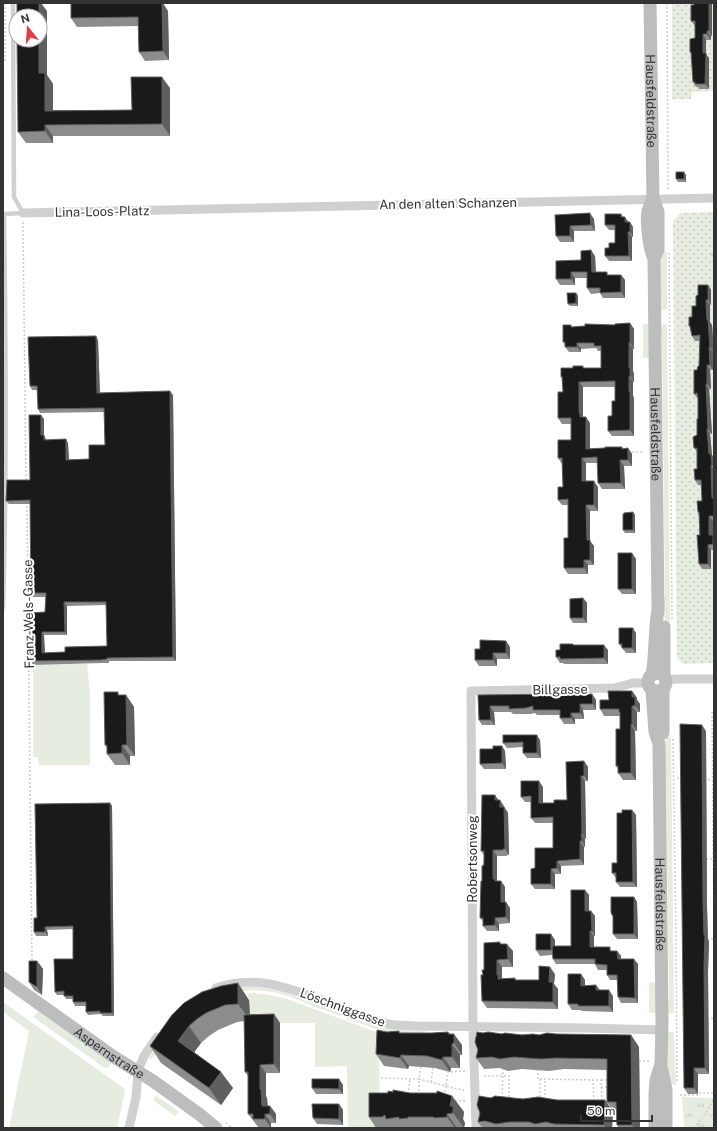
<svg xmlns="http://www.w3.org/2000/svg" width="717" height="1131" viewBox="0 0 717 1131" font-family="'Public Sans',sans-serif">
	<defs>
		<pattern id="park-tufts" width="24" height="20" patternUnits="userSpaceOnUse"><rect width="24" height="20" fill="#e6ecdf"/><path d="M3 7l-1-3M5 7V3M7 7l1-3M15 17l-1-3M17 17v-4M19 17l1-3" fill="none" stroke="#c6cbc0"/></pattern>
		<pattern id="garden-dots" width="8" height="8" patternUnits="userSpaceOnUse"><rect width="8" height="8" fill="#e6ecdf"/><path d="M2 2h.1M6 6h.1" fill="none" stroke="#c6cbc0" stroke-width="1.8" stroke-linecap="round"/></pattern>
	</defs>
	<rect width="100%" height="100%" fill="#fff"/>
	<path fill="#e6ecdf" d="M661,251h5l1,2v55l-1,2h-6l-1,-44z
		M645,324h5v34h-7v-33z
		M660,325l6,-1 1,2 3,296 -1,2 -3,-2 -3,-10v-15h2l-3,-261 -2,-1z
		M87,664l3,30v71h-51l-1,-8h-5v-92z
		M666,737h4l1,2 3,274h-8l1,-12h2l-3,-228 -2,-1z
		M656,982v31h-5l-2,-1v-29z
		M254,987l25,3 104,38 17,2 26,1v3c-20,0 -37,-1 -56,-7 -19,-7 -37,-14 -55,-20 -12,-5 -24,-11 -37,-14 -38,-8 -71,2 -98,29 -11,10 -19,24 -28,37l-3,-1c23,-33 43,-63 86,-70 7,-1 13,-1 19,-1z
		M247,993c14,0 26,2 40,6l92,34 1,95h-32l-1,-62 -32,1v-44h-65l-1,-23z
		M3,1002l122,87v2l-8,37h-108l20,-97 -26,-19z
		M38,1011l74,52 -3,4 -4,1 -72,-51z
		M666,1032h7l1,1 2,52 -7,-1 -1,-14z
		M156,1096l21,14 1,3 -3,3 -22,-16z"/>
	<path fill="url(#park-tufts)" d="M682,1097l32,1v30h-30z"/>
	<path fill="url(#garden-dots)" d="M672,3h42v88l-22,1 -1,7h-19z
		M714,212v451l-31,1 -6,-6 -4,-437 7,-8z"/>
	<g fill="none" stroke-linecap="round" stroke-linejoin="round">
		<path stroke="#cdcdcd" stroke-width="1.5" stroke-dasharray="2 2" stroke-linecap="butt" d="M5,3v59
			M667,3l1,186
			M23,222l3,259
			M669,253l3,366
			M628,452h15
			M27,502l5,461
			M713,624h1
			M712,712l2,230
			M673,739l3,201 1,143
			M677,778h5
			M704,779l8,1
			M706,859h7
			M707,939h7
			M707,1019l7,-1
			M639,1061h10
			M421,1067l-2,12 27,7 -2,9
			M538,1069v10h2v20
			M607,1070v10h2
			M465,1071l-17,1 -2,14 20,5
			M484,1076h25v23
			M381,1078l38,1v15
			M540,1079l53,1h8l1,20h-8l-1,-20
			M601,1080h6v7
			M431,1082l2,-15
			M601,1087h6v18
			M408,1094l2,-16
			M680,1095h18l2,-2h14
			M502,1098l1,-29
			M545,1099v-20
			M455,1101h12
			M640,1121h5
			M226,1123l6,5
			M694,1128l14,-18 6,-12"/>
		<path stroke="#d0d0d0" stroke-width="4.5" d="M713,255h1
			M3,608c4,-131 3,-263 1,-394l19,-1 -9,-16 -1,-194"/>
		<path stroke="#d0d0d0" stroke-width="9" d="M23,213l691,-15
			M666,680l10,-1h38
			M216,988c39,-14 73,0 109,13 21,8 42,17 63,23 9,2 19,1 28,2l169,2 77,2
			M129,1128l7,-31 2,-25 3,-9 3,-7 13,-19
			M476,1128l-3,-101 -2,-336 143,-3 19,-5h16"/>
		<g stroke="#bdbdbd" stroke-width="13">
			<path id="s1" d="M650,3l3,195 5,14v38l-4,8 4,352c-4,22 -2,44 -6,65"/>
			<path d="M653,198c-1,4 -4,9 -5,13 -2,10 1,36 5,45"/>
			<path d="M664,627v49"/>
			<circle cx="657" cy="682" r="9"/>
			<path id="s2" d="M652,690l3,42 4,12 3,279 -1,41 -5,16 -1,14v34"/>
			<path d="M663,733v-44"/>
			<path id="s3" d="M3,978l111,79 39,24 46,33 17,14"/>
			<path d="M661,1066l5,24v38"/>
		</g>
	</g>
	<path fill="#8c8c8c" fill-rule="evenodd" d="M694,3h18v33h-1v4h-5v14l3,4v31h-10l-1,-2h-2l-3,-5 -1,-27 -2,-3 5,-14v-12l-4,-5z
		M47,11v64l6,9v26h79l38,-22v48h-117v7h-27l-8,-11z
		M168,11l1,49 -24,1 -6,-9 -1,-26 -61,1 -6,-9z
		M686,175v7h-8l-2,-3z
		M621,214l3,3 9,10v10h-1v24h-23l-4,-5 10,-13v-13h-6l-4,-5z
		M555,215l39,4 1,12h-21v11h-14l-4,-6z
		M595,256l1,16 13,3h12l4,5v18h-22l-3,-5 -9,1 -4,-6v-10h-12v7h-15l-4,-6 25,-19z
		M708,285l3,5v15h-1v17l2,3 2,27h-1v18h-3l1,19h-2l3,45h-2l2,21 2,3v63h-1v14l1,2v13h-3v19h-9l-3,-5v-49l-1,-3 4,-11 -1,-16h-3l-3,-5 2,-11v-17l-3,-4 3,-13 1,-16v-20l-4,-5 3,-24 2,-4 1,-25h-5l-3,-5 -1,-7 -2,-3 7,-20 2,-11z
		M576,293l2,3v10h-8l-2,-2z
		M630,323l4,6v20h-1v22l1,3v8h-1v14l1,2v38h-22l-4,-5 7,-30v-14h-32v30l7,6v26l15,-1 17,-1 1,2 5,-1 4,6v12h-8l1,23h-23l-4,-6v-20h-12v18l12,6v24h-8v30l4,5v19h-6v9h-20l-4,-6 4,-30v-33h-6l-4,-5 5,-13 -1,-23 -4,-6 13,-18v-16h-9l-4,-6 5,-26 -1,-14 -1,-1 24,-9h16v-17h-3l-2,-3 -15,1v3h-12l-4,-5v-2l-2,-3 9,-15 43,-2z
		M98,340l2,53 73,2 3,266h-67v2h-6l-70,2 -2,-4 14,-49 1,-15h-13l-2,-4 -1,-89h-21l-3,-3 24,-21 14,-61v17l2,4 22,3 1,17 20,-1 16,-14 -1,-33 -64,1 -2,-4 -1,-19h-5l-2,-4zM106,605l1,41 -42,6 -20,1 -1,-18h23v-29z
		M633,512l2,3v18h-10l-2,-3z
		M632,553l4,6v35h-14l-4,-5z
		M583,598l4,5v20h-14l-3,-5z
		M636,633v20h-10l-7,-9z
		M506,641l4,6v12h-13v7h-18l-4,-6 5,-11z
		M574,645l34,5v14h-44l-1,-1h-3l-4,-6 4,-7z
		M632,691l5,7v2l3,4v8h-3v19h-2l1,49h-13l-5,-7v-4l-2,-3 4,-37v-13h-16l-4,-7 9,-9z
		M592,694l4,6v10h-13l1,9h-9v5h-11l-4,-6v-3h-23l-2,-2 -5,1h-17l-2,-2h-17l1,13h-13l-3,-5 -1,-25z
		M120,695h6l8,12 1,49h-5v9h-15l-8,-11v-6l-2,-3z
		M706,731l1,176 1,33 1,1 -1,31 1,102h-11v20h-10l-4,-6z
		M540,740l1,18h-14l-4,-5v-6l-16,1 -4,-5z
		M502,746l3,5 1,18h-22l-4,-5 13,-15z
		M584,761l4,6v14h-3l1,58h-1v8h-1v18l-23,1v8h-6v15h-20l-4,-5 4,-16 18,-20v-25h-18l-4,-5v-16h-6l-4,-5 22,-10v16h11l13,-3z
		M498,800h2l8,13 1,42h-2v1h-10v25h4l4,6v15l5,6v15l-11,1v7h-12l-4,-5v-5l-3,-3 4,-63 -3,-4z
		M110,803l2,3 2,210h-11l-2,-2 -13,1 -2,-3v-6h-11l-2,-4v-3h-7l-2,-4h-7l-2,-3 18,-33v-30l-26,1 1,6h-12l-2,-4 3,-14z
		M632,810l4,5 1,72h-17l-4,-5v-4l-4,-5 5,-10 5,-50z
		M585,890l4,5v16h2l4,5v20h-1v11l19,4h4l4,5v3l17,5v39h-17l-3,-6 -1,-17h-7l-3,-5v-5h-9l-3,-6h-39l-3,-5 -1,-4 -12,1 -4,-6 19,-10v6h16z
		M634,897l3,5 1,37h-21l-4,-5v-17l-1,-2z
		M501,944l12,7v16h-11v12l14,1h23l16,-6 -1,10 4,5v20l-71,-1 -5,-7 1,-26 1,-5z
		M37,961l6,8 -1,26 -8,-5 -5,-8z
		M581,974l4,6v6l11,-1 4,5 13,6v16l-31,-1 -2,-1h-8l-4,-6z
		M249,1000l1,14h24l6,9v50h-14v23l1,2 1,8h2l6,8v9h-5v5h-12l-11,-14v-38l-3,-4v-51l-8,1 -19,8 -9,6 -8,7 -7,9 39,36 -12,17 -60,-42 -11,-17 22,-31z
		M387,1032l22,1h23l16,-1 14,13v10h-2v13h-9l-1,4 -15,-4 -26,-2 -1,3 -24,-3 -8,-12z
		M483,1033l56,2 17,-1 75,1 8,12 1,81h-21l-2,-3 -1,-11h-1l-8,-12v-32l-43,-1 -15,2 -27,-2 -14,2 -8,-3 -16,1 -8,-11z
		M339,1079l4,6v9h-27l-4,-6z
		M410,1093l42,3 12,16 -1,7 2,4 -1,5h-88l-7,-11z
		M491,1098l66,2h48l8,12 -1,16h-130l-4,-6z
		M339,1104l4,6v15l-26,-1 -4,-6z"/>
	<path fill="#5f5f5f" d="M39,3h2l6,8v64l6,9v38l-8,-11 -6,-38v-33h1v-24h-1z
		M162,3h1l5,8 1,49 -6,-9z
		M709,3h3v33l-3,-5z
		M707,31l4,5v4l-4,-6z
		M703,34l3,6v14l3,4v31l-4,-5 -2,-31z
		M162,77l8,11v48l-8,-12z
		M45,125l8,11v7l-8,-12z
		M684,172l2,3v7l-2,-3z
		M590,213l4,6 1,12 -4,-6z
		M625,217l4,6 -4,-1z
		M630,222l3,5v10l-3,-5z
		M570,226l4,5v11l-4,-6z
		M628,232l4,5v24l-3,-5z
		M591,250l4,6 1,21 -4,-5z
		M571,272l4,6v7l-4,-6z
		M621,275l4,5v18l-4,-6z
		M708,285l3,5v15l-3,-5z
		M576,293l2,3v10l-2,-3z
		M706,300l4,5v17l2,3 2,27 -4,-5 -3,-27z
		M630,323l4,6v20l-4,-6z
		M96,336l2,4 2,57 -3,-4z
		M577,343l4,6v3l-4,-5z
		M629,343l4,6v22l1,3v8l-4,-6 -1,-8z
		M709,347l4,5v18l-3,-5z
		M707,365l3,5 1,19 -4,-5z
		M629,376l4,6v14l1,2v38l-4,-6z
		M579,382l4,5v30h-3l-1,-4z
		M706,384l3,5 3,45 -4,-5z
		M170,391l3,4 3,266 -3,-4z
		M41,415l3,4v17l2,3v4l-5,-8z
		M586,417l4,6v32l-4,-6z
		M707,429l3,5 2,21 2,3v10l-2,-3 -3,-11z
		M66,439l2,4 1,20 -3,-3z
		M628,448l4,6v12l-4,-6z
		M582,458l4,5v24l-4,-6z
		M620,460l4,6 1,23 -4,-6z
		M711,465l3,5v31l-2,-3z
		M594,481l4,6v24l-4,-6z
		M586,505l4,6v30l4,5v19l-4,-5 -3,-20z
		M633,512l2,3v18l-2,-3z
		M709,516l4,5v19l-4,-5z
		M713,535l1,2v9l-1,-2z
		M708,545l3,5v19l-3,-5z
		M632,553l4,6v35l-4,-5z
		M584,560l4,5v9l-4,-6z
		M583,598l4,5v20l-4,-5z
		M64,602l3,4v29l-2,-3z
		M633,628l3,5v20l-4,-5z
		M42,632l2,3 1,22 -3,-4z
		M506,641l4,6v12l-4,-6z
		M604,645l4,5v14l-4,-6z
		M493,653l4,6v7l-4,-6z
		M632,691l5,7v2l3,4v8l-5,-6 -3,-9z
		M592,694l4,6v10l-3,-6z
		M126,695l8,12 1,49 -8,-11z
		M580,704l3,6 1,9 -4,-6z
		M490,706l4,6 1,13 -4,-5z
		M632,706l5,6v19l-5,-7z
		M571,713l4,6v5l-4,-6z
		M631,724l4,7 1,49 -5,-7z
		M702,725l4,6 1,176 1,33 1,1 -1,31 1,102 -4,-6 -1,-102v-31l-1,-34z
		M537,735l3,5 1,18 -4,-5z
		M122,745l8,11v9l-8,-12z
		M502,746l3,5 1,18 -4,-6z
		M584,761l4,6v14l-4,-5z
		M581,776l4,5 1,58 -4,-5z
		M539,781l4,6v22l-4,-6z
		M495,795l4,6 -4,-1z
		M500,800l8,13 1,42 -4,-6 -5,-42z
		M110,803l2,3 2,210 -2,-3z
		M632,810l4,5 1,72 -4,-5z
		M581,834l4,5v8l-3,-6z
		M580,841l4,6v18l-4,-6z
		M493,850l4,6v25l-4,-2z
		M557,861l4,5v8l-4,-6z
		M551,869l4,5v15l-4,-5z
		M501,881l4,6v21l-4,-6z
		M585,890l4,5v22l-4,-6z
		M634,897l3,5 1,37 -4,-5z
		M506,902l4,6v15l-4,-6z
		M591,911l4,5v20l-3,-5z
		M495,918l4,6v7l-4,-6z
		M45,927l2,3 1,6 -3,-4z
		M590,931l4,5v16l-4,-5z
		M551,934l4,6v15l-4,-5z
		M507,944l6,7v16l-5,-8z
		M617,951l4,5v8l-3,-5z
		M634,959l4,5v39l-3,-5z
		M497,960l5,7v13l-4,-1 -1,-4z
		M37,961l6,8 -1,26 -5,-8z
		M550,967l5,7 -1,10 4,5v20l-5,-7 -4,-20z
		M581,974l4,6v12l-4,-6z
		M238,983l11,17 1,20 -12,-16z
		M596,985l4,6 -4,-1z
		M609,990l4,6v16l-4,-6z
		M274,1014l6,9v50l-6,-9z
		M189,1026l12,17 -11,15 -12,-17z
		M448,1032l6,9v-7l8,11v10l-14,-21z
		M631,1035l8,12 1,81h-6l-2,-3z
		M452,1044l8,11v13l-8,-11z
		M401,1055l8,11 -1,3 -8,-11z
		M443,1057l8,11 -1,4 -8,-12z
		M260,1065l6,8v23l1,2 1,17 -6,-9 -2,-17z
		M694,1068l4,6v20l-4,-6z
		M221,1072l12,16 -12,17 -12,-17z
		M339,1079l4,6v9l-4,-5z
		M452,1096l12,16 -1,7 2,4 -1,5 -11,-15 -3,-7z
		M605,1100l8,12 -1,16h-6l-2,-3z
		M339,1104l4,6v15l-4,-6z
		M270,1106l6,8v9l-6,-9z
		M265,1114l6,9v5l-6,-9z
		M447,1114l10,14h-2l-8,-11z"/>
	<path fill="#1a1a1a" stroke="#5f5f5f" fill-rule="evenodd" d="M17,3h22v13h-22z
		M71,3h91l1,48 -24,1 -1,-35 -67,1z
		M694,3h15v28h-2v3h-4v19h3l-1,31h-10v-2h-2l-2,-30h-1v-13l5,-1v-17h-4v-16h3z
		M17,40h22v33h6v38l87,-1 -1,-33h31v47l-117,1v6l-27,1z
		M676,172h8v7h-8z
		M590,213l1,12 -21,1v10h-14l-1,-21z
		M605,214h16v3h4v5h5v10h-2l1,24h-24v-8h4v-5h6v-18h-10z
		M591,250l1,22h15v3h14v17l-21,1v-5h-13v-16h-16v7h-15v-18l25,-1v-9z
		M698,285h10v15h-2l1,20h1l2,27h-1l1,18h-3v19h-1l2,45h-1l2,25h2l1,11h-1l1,33h2v18h-5v19h4v9l-5,1v19h-9l-2,-29h3l-1,-23h-1l-1,-11h5l-1,-21h-6l-1,-11h3v-21h-3l-1,-11 4,-2v-16h1v-21l-1,-5 -3,1v-24h3l1,-4h1l1,-31 -8,1 -2,-10h-1v-9h3v-11h4v-10l2,-1z
		M567,293h9v10l-8,1z
		M630,323v20h-1v25h1v8h-1v15l1,1v38l-22,1v-15h4v-15h3v-20l-36,1v31h1v4h6v32l19,-1v-1h17v2l6,-1v12h-8l1,23h-23l-1,-26 -15,1v23h12v24h-8l1,35h3v20h-6v8h-20v-30h4v-39l-10,1v-13h5l-1,-29h-4v-18h13v-22h-13v-26h5l-1,-16 -1,1v-9h12v-2h10v2h18v-22h-7v-3h-17v4h-12v-5h-2v-17h8v2l14,-1v-2l30,1v-1z
		M96,336l1,57 73,-2 3,266 -66,1v1l-6,1 -70,1 -1,-48 15,-1 1,-19h-15l-1,-93 -24,1 1,-21h23l-1,-65h12v20h3v5l22,-1v21l23,-1v-14h16l-1,-37 -66,1 -1,-23h-7l-2,-49zM64,602h42l1,44 -42,1v5l-23,1v-21h23z
		M633,512v18h-10v-16h1v-1z
		M618,553h14v36h-14z
		M583,598v20h-13v-19z
		M619,628h14l-1,20h-10v-4h-3z
		M480,640l26,1v12h-13v7h-18v-11h5z
		M560,644h13v1h31v13l-44,1v-2h-4v-7h4z
		M608,691h24v6h3v9h-3v18h-1v49h-13v-7h-2v-37h4v-17h-1v-3h-19v-9h9z
		M104,692h14v3h8l1,50h-5v8l-15,1v-9h-2z
		M565,692h14v3l13,-1 1,10h-13v9h-9v5h-11v-8h-27v-4l-7,2 -17,1v-3h-19l1,14h-12l-1,-25 87,-1z
		M680,724l22,1 1,176 1,34h1l-1,31 1,102h-11v20h-10z
		M503,735h34v18h-14v-11l-20,1z
		M493,746h9v17l-22,1v-15h13z
		M584,761v15h-3l1,58h-1l1,7h-2v18l-23,2v7l-6,1v15h-20v-15l4,-1v-20h18v-31l-22,1v-22l-10,1v-16h18v22h15v-3h13l-1,-38z
		M482,795h13v5h5v7h4l1,42h-2v1h-10v29h2v2h6v21h5v15l-11,1v7l-12,1v-8h-3l1,-37h1v-15l2,-1v-14h-3z
		M110,803l2,210h-12v-2l-14,1v-10h-13v-6h-9v-5l-9,1 -1,-33h19v-33l-28,1v5h-11v-14h3l-2,-114z
		M622,810h10l1,72h-17v-9h-4v-10h5v-50h5z
		M571,890h14v21h6l1,20h-2v16h20v4h7l1,8h16l1,39 -17,-1 -1,-22h-10v-10l-12,-1v-5h-42l-1,-13h19z
		M611,897h23v37h-21v-19h-1l-1,-3z
		M536,934h15v16h-15z
		M500,942v2h7l1,15 -11,1v15h1v4l17,-1v2h24v-14l11,1 -1,15h4v20l-71,-1 -1,-26h2l-1,-5h2v-27z
		M29,961h8v26l-8,-5z
		M568,974h13v12l15,-1v5h13v16h-31v-2h-10z
		M238,983v21l-13,1 -19,8 -9,6 -8,7 -11,15 43,31 -12,16 -59,-42 22,-31 12,-12 18,-11 19,-6z
		M274,1014v50l-14,1v24h1l1,17h8v8h-5v5h-12v-5h-5v-42h-3l-1,-57z
		M377,1030l10,2 12,-1v2h33l16,-1v2h6v9l-2,1v13h-9l-1,3 -15,-4 -26,-1 -1,3 -24,-4z
		M477,1032l6,1 5,-1 14,2 3,-1 17,2 11,-1 6,1 8,-2 9,1 75,1 1,90h-15l-1,-23h-9v-43l-51,-1 -15,1 -27,-2 -14,2 -8,-2 -16,1 2,-8 -3,-8z
		M312,1079h27v10l-27,-1z
		M393,1090l17,3h27v-2l15,5 -2,10h3v7l-6,1v3l-13,1v-1h-26v1l-9,1v-2l-13,2 -1,-4 -3,2h-13v-24h19v-2l5,1z
		M479,1096l12,2 4,-2 28,3 15,-2 19,3h48l-1,25 -50,-1 -8,-2 -11,2 -6,-2h-20l-13,2 -11,-3 -7,1 2,-9 -3,-8z
		M312,1104h27v15l-26,-1z"/>
	<g text-anchor="middle" stroke-width="4" stroke-linejoin="round" paint-order="stroke">
		<g font-size="13" fill="#333" stroke="#fff">
			<text dy="5" stroke="none"><textPath href="#s1" startOffset="98">Hausfeldstraße</textPath></text>
			<text transform="translate(448 203) rotate(-1)" y="5">An den alten Schanzen</text>
			<text transform="translate(102 211) rotate(-1)" y="5">Lina-Loos-Platz</text>
			<text dy="5" stroke="none"><textPath href="#s1" startOffset="433">Hausfeldstraße</textPath></text>
			<text transform="translate(28 614) rotate(-91)" y="5">Franz-Wels-Gasse</text>
			<text transform="translate(560 689) rotate(-1)" y="5">Billgasse</text>
			<text transform="translate(472 859) rotate(-90)" y="5">Robertsonweg</text>
			<text dy="5" stroke="none"><textPath href="#s2" startOffset="215">Hausfeldstraße</textPath></text>
			<text transform="translate(343 1007) rotate(20)" y="5">Löschniggasse</text>
			<text dy="5" stroke="none"><textPath href="#s3" startOffset="130">Aspernstraße</textPath></text>
		</g>
	</g>
	<rect width="717" height="1131" fill="none" stroke="#333333" stroke-width="8"/>
	<g transform="translate(28 28) rotate(343)"><circle r="19" fill="#ffffff" stroke="#adadad"/>
	<path d="M0-3L7 15L0 10L-7 15Z" fill="#e63946"/>
	<text y="-6" font-size="11" font-weight="bold" text-anchor="middle" fill="#333333">N</text>
	</g>
	<path d="M581 1115v6h71v-6" fill="none" stroke="#333333" stroke-width="2"/>
	<text x="587" y="1115" font-size="12" fill="#333333" stroke="#ffffff" stroke-width="3" paint-order="stroke">50 m</text>
</svg>
